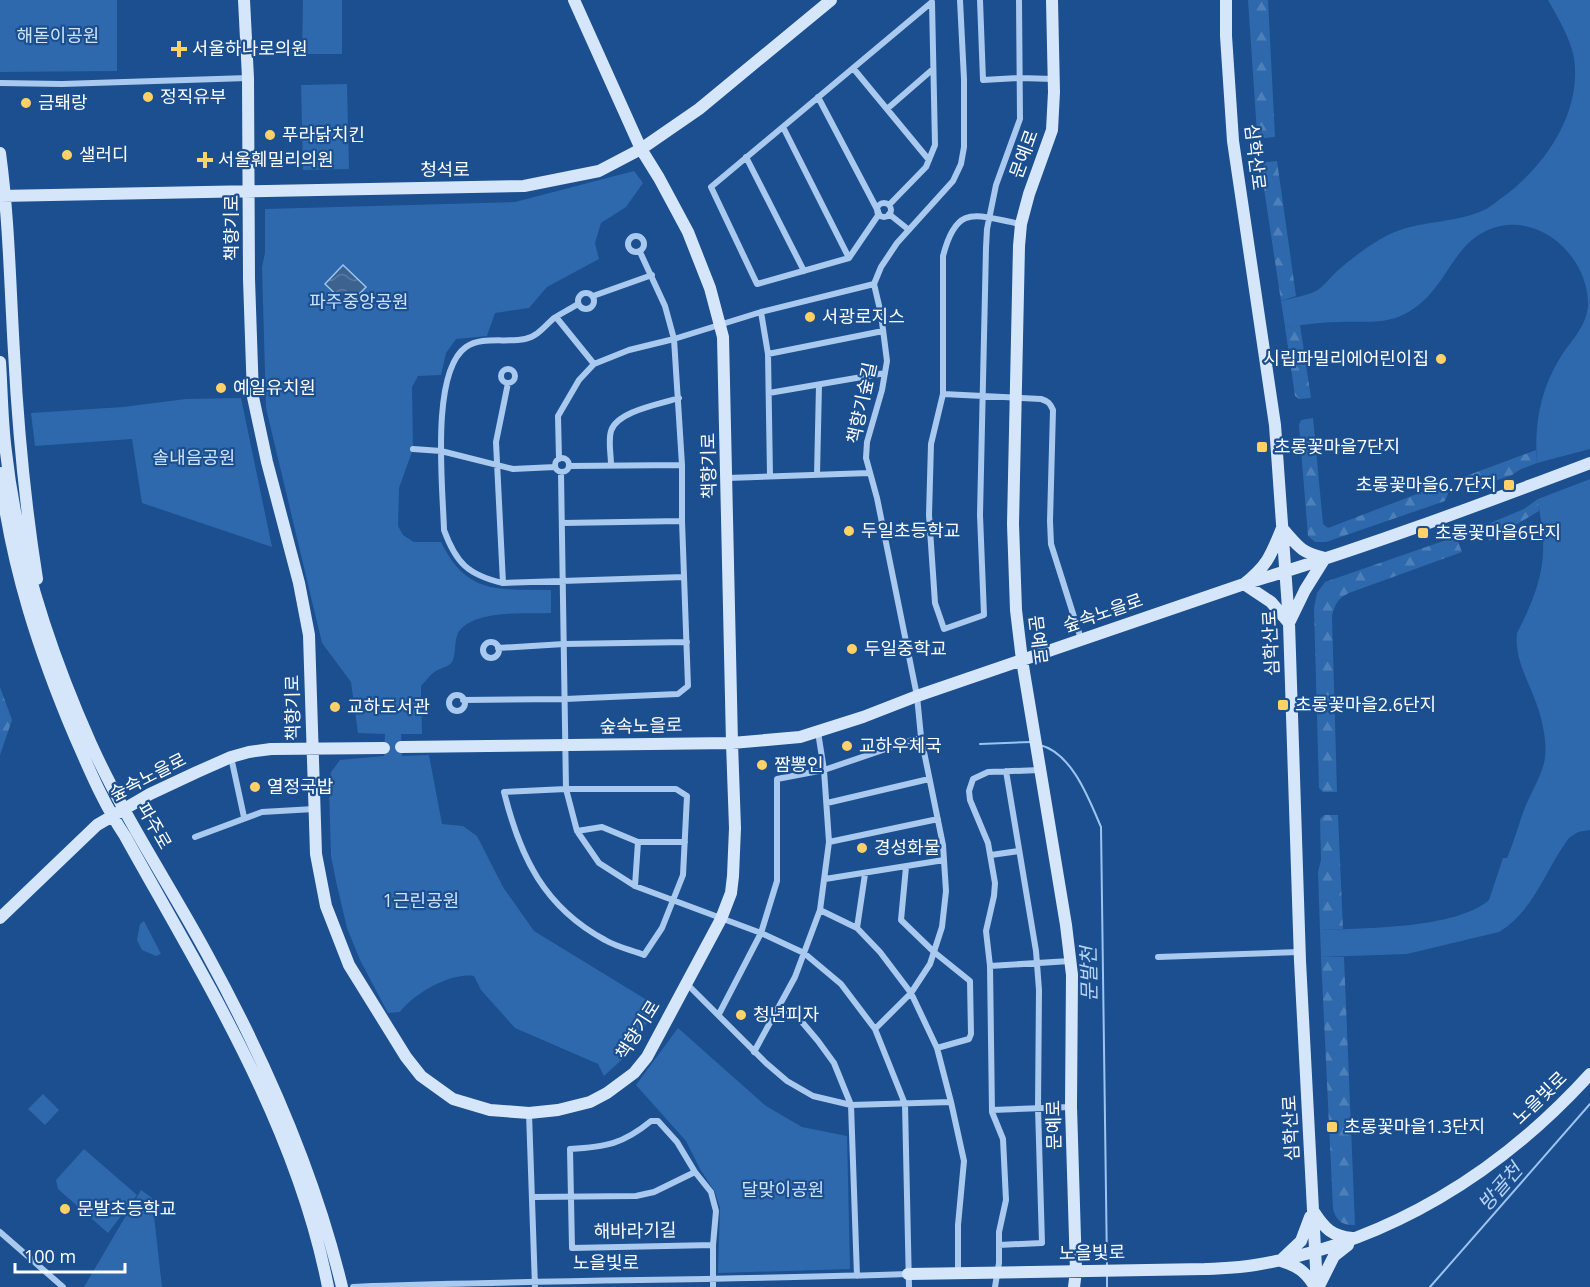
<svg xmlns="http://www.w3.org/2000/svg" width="1590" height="1287" viewBox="0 0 1590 1287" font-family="'Open Sans','Noto Sans KR',sans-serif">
	<defs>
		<pattern id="forest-firs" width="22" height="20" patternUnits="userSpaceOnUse" patternTransform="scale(1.5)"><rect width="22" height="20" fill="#2e69ad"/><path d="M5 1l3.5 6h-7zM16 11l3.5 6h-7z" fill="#4d80b9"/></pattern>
		<pattern id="water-waves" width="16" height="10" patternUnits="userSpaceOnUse" patternTransform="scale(1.5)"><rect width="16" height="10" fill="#3c6290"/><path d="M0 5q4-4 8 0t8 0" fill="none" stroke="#597aa1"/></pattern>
	</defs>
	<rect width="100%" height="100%" fill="#1b4f8f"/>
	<path fill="#2e69ad" d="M0,0h117v71l-117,1z
		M303,0h39v54h-40z
		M1548,0h42v449l-53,14c-3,-37 3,-73 23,-105 11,-18 25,-29 28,-51 2,-53 -55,-101 -104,-75 -36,18 -40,67 -86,85 -19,7 -39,4 -59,5 -18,0 -36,3 -54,5l-4,-26c11,-3 25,-5 35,-10 7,-4 14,-13 20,-19 15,-13 34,-28 52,-37 30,-15 66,-11 96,-25 7,-3 13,-9 19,-13 42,-31 79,-84 71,-139 -4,-21 -16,-40 -26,-58z
		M347,84l2,85 -46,1 -2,-85z
		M634,171l9,12 -17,24 -25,16 -6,20 4,16 -52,28 -18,21 -34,5 -8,23 -31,3 -10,14 -5,22 -23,1 -6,11 1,62 -14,39 -1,38 5,9 11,7h27c26,54 59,47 110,48v23c-24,1 -79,-4 -93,20 -4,9 -2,19 -5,27 -3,7 -10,7 -15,10 -7,3 -12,11 -17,16l1,48h-21l1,22 27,-1 13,69 21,2 14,10 26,51 31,44 121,74 -12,25 -15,24 -24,22 -6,-12 -83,-36 -34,-38 -7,-14c-23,-4 -61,18 -74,36l-12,1 -28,-53 -13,-32 -11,-47 -5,-25 -2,-69 2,-15 9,-12 44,-4 1,-22 -27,-1 -7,-51 -29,-39 -56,-235 -4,-141 3,-14v-44l250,-7z
		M241,398l31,149 -130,-44 -10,-64 -97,7 -4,-33 92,-6 63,-8z
		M1590,479v351l-12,2 -9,6c-24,32 -35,73 -70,94l-92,22 -86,3 -1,-27c43,-2 136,-1 169,-30l14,-42h4c7,-16 11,-32 17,-48 6,-16 16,-31 20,-47 4,-17 -1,-39 -6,-55 -8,-25 -24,-48 -21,-75 15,-29 28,-59 26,-93 0,-14 -4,-27 -5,-41z
		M144,921l17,33 -5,2 -14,-6 -5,-10 3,-16z
		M678,1028l88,78 36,21 45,9 3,133 -132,4 2,-65 -5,-16 -15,-23 -14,-28 -50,-56z
		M43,1094l16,16 -14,15 -17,-16z
		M84,1149l53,46 -29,38 -50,-44 -2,-9z
		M141,1190l11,8 10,89h-78z"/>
	<path fill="url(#forest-firs)" d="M1248,0h20l7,137 -11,1 -7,-5z
		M1277,161l19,135 -15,5 -20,-132 5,-7z
		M1300,325l11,73 -12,1 -4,-3 -10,-69z
		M1313,418l10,106 5,4 115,-44 5,10 -3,7 -119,41h-11l-7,-6 -9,-111 2,-5z
		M1536,450l1,13 -16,6 -9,6 -38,13 -5,-2 -3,-10z
		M1538,499l1,12 -50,30 -3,-11 2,-6 36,-15z
		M1452,538l5,1 5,13 -113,41c-11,5 -14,11 -17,23l5,176h-14l-4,-4 -5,-180 3,-15 8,-11z
		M0,687l12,33 -12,35z
		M1324,815h14l5,114 -23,1 -2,-58 3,-12 -1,-41z
		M1321,957h23l11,268c-12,1 -20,-5 -22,-17z"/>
	<path fill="url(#water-waves)" stroke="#9cc4f0" stroke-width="1.5" d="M343,265l23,22 -18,19 -23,-22z"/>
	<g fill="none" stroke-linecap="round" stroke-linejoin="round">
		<path stroke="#9cc4f0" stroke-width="2" d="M980,744l51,-2
			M1040,745c32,8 49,54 61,82l6,440
			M1107,1276v11
			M1430,1287l160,-183"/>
		<path stroke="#a9c9ee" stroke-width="6" d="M980,0l3,80 37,-2 33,1
			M1019,0l1,119 -24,66 -9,44 -1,19 -6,267 4,100 -40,14 -9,-26 -6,-88 2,-71 12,-50v-138c14,-54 33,-40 78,-32
			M853,68l76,92
			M0,83l62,1 186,-6
			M818,97l60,114
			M887,109l46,-40
			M783,127l66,131
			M746,157l58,114
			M877 210a7 7 0 1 1 14 0a7 7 0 1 1-14 0Z
			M879,214l-30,44 -92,26 -46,-97 221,-185 3,143 -9,22 -37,38
			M889,214l20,16
			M628 244a8 8 0 1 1 16 0a8 8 0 1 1-16 0Z
			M578 301a8 8 0 1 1 16 0a8 8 0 1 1-16 0Z
			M593,296l59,-21
			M578,304c-8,5 -16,9 -24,14 -9,8 -17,19 -29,21 -19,4 -43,-3 -59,8 -36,25 -23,143 -22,183 12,33 24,45 59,53l181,-6
			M761,312l7,42 2,122
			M556,317l38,47
			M768,354l115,-23
			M501 376a7 7 0 1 1 14 0a7 7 0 1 1-14 0Z
			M769,393l116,-20
			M943,394l98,5c7,2 9,4 12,11l-3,111 1,23 30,95
			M413,449l28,2 72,18 42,-2
			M555 465a7 7 0 1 1 14 0a7 7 0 1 1-14 0Z
			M559,459l-1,-43 21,-36 15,-16 35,-14 45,-11 87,-27 113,-28
			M611,465c0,-11 -3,-24 0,-34 6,-20 50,-27 68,-33
			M569,466l113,-1
			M561,473l5,316 11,42 22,32 36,23 126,47 43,20 37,31 34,45 30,75 4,183
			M817,475l2,-90
			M727,478l142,-5
			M562,523l120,-2
			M503,583l-7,-141 12,-59
			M483 650a8 8 0 1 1 16 0a8 8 0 1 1-16 0Z
			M498,648l66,-4 123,-2
			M449 703a8 8 0 1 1 16 0a8 8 0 1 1-16 0Z
			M463,700l102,-1 113,-5 10,-8 -6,-165v-56l-8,-126 -9,-33 -25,-54
			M231,757l13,60
			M566,789h110l11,7 -4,79 -21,53 -18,27c-13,-5 -27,-8 -39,-15 -61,-33 -85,-83 -101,-148z
			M827,803l102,-24
			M577,831l25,-4 36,15h47
			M195,837l67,-25 52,-3
			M829,842l109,-23
			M991,855l28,-4
			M906,867l-5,53 33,32 36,29 1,53 -2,5 -32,9
			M825,879l119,-19
			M635,886l3,-44
			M857,928l8,-54
			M1158,957l141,-5
			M990,966l80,-5
			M687,984l79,79 21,18 26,15 38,9 100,-3 -14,-54 -26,-55 -31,-41 -23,-24 -37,-18
			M780,1007l17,9 21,25 16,22 17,42 6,171
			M719,1014l42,-81 16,-52v-102l47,-9 -6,-38
			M875,1029l36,-36 19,-29 12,-37 4,-36 -3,-46 -22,-108 -4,-41 -40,-198 -11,-40 1,-16 15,-52 5,-29 -6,-47 -7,-30 7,-17 16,-24 56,-62 8,-17 3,-17v-68l-4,-79
			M754,1052l41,-75 25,-67 9,-68 -5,-72 97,-33
			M951,1102l13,59 -6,64v49
			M992,1110l79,-3
			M529,1113l6,174
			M651,1121h7l19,21 18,30 16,20 5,19 -3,34 -141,3 -2,-99c36,-2 53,-5 81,-28z
			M534,1197l102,-1 18,-4 41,-20
			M0,1232l63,55
			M999,1245l43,-2 -4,-135 1,-118 -3,-39 -30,-180
			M372,1286c179,-6 357,-6 536,-12
			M353,1287l19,-1 -1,1
			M713,1287v-42
			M995,1287l4,-24v-31l7,-32 -3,-61 -11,-27 -2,-146 -4,-35 8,-35 1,-13 -7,-40 -18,-43 -1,-9 4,-12 15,-7 52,-2"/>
		<path stroke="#d6e6fa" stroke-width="12" d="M244,0l4,78 1,201 4,118 14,65 32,121 10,52 7,219 10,52 23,59 57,92 15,19 32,23 37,11 39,3 29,-3 32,-8 17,-9 27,-20 13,-16 74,-138 10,-26 2,-17 2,-48 -3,-85 -9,-406 -13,-49 -22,-56 -29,-54 -18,-29 -67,-149
			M1052,0l2,92 -2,38 -23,64 -8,30 -2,22 -6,278 3,86 6,50 44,265 6,50 -1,132 5,164 -2,16
			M1226,0v36l7,105 42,284 14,198 11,338 17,326
			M0,153c9,66 10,133 14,199 4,76 11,152 23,227
			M0,196l524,-10 75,-15 42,-22 58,-40 132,-109
			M0,362c2,30 2,60 6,90 11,101 44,200 85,292 33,73 78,140 116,210 58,106 107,216 135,333
			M0,473c11,93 39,179 75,264 15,34 29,68 50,99 80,144 171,288 203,451
			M1282,528c17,19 18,24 43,30l-20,32 -16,33 -18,-21 -27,-18c24,-19 27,-29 38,-56z
			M401,747l331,-4 68,-6 63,-20 54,-21 327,-112c118,-35 232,-78 346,-121
			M0,918l97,-93 53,-31 47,-22 34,-15 18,-5 22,-3 113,-1
			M1314,1212c11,17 18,24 38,26
			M1282,1259l19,-18 9,-24
			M1281,1261c17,5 25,11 34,26
			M908,1274l297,-5c17,-1 34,-1 50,-4 133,-22 246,-93 335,-191
			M1319,1286l15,-30 14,-11"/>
	</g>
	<g fill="#ffd166" stroke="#1b4f8f" stroke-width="2">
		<path d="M176 40h6v6h6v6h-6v6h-6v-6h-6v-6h6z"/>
		<circle cx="148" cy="97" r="6"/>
		<circle cx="26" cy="103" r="6"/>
		<circle cx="270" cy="135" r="6"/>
		<circle cx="67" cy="155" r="6"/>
		<path d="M202 151h6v6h6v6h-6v6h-6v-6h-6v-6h6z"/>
		<circle cx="810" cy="317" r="6"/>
		<circle cx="1441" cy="359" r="6"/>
		<circle cx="221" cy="388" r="6"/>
		<rect x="1256" y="441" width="12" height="12" rx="3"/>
		<rect x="1503" y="479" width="12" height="12" rx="3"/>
		<circle cx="849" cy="531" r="6"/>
		<rect x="1417" y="527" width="12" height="12" rx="3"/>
		<circle cx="852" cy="649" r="6"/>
		<rect x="1277" y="699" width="12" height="12" rx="3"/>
		<circle cx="335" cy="707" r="6"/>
		<circle cx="847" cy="746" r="6"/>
		<circle cx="762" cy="765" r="6"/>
		<circle cx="255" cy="787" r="6"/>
		<circle cx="862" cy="848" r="6"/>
		<circle cx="741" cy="1015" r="6"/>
		<rect x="1326" y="1121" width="12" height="12" rx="3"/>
		<circle cx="65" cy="1209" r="6"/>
	</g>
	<g text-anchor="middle" stroke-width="4.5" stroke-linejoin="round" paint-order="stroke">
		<g font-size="18" fill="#cfe3fa" stroke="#1b4f8f">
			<text x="58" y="42">해돋이공원</text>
			<text x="359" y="308">파주중앙공원</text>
			<text x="194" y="464">솔내음공원</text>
			<text x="421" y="907">1근린공원</text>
			<text x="783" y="1196">달맞이공원</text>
		</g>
		<g font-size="18" fill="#fff" stroke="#1b4f8f" text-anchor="start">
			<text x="192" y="55">서울하나로의원</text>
			<text x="160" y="103">정직유부</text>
			<text x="38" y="109">금퇘랑</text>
			<text x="282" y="141">푸라닭치킨</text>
			<text x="79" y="161">샐러디</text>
			<text x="218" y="166">서울훼밀리의원</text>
			<text x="822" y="323">서광로지스</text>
			<text x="1429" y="365" text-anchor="end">시립파밀리에어린이집</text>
			<text x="233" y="394">예일유치원</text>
			<text x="1274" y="453">초롱꽃마을7단지</text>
			<text x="1497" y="491" text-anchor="end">초롱꽃마을6.7단지</text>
			<text x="861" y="537">두일초등학교</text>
			<text x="1435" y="539">초롱꽃마을6단지</text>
			<text x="864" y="655">두일중학교</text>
			<text x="1295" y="711">초롱꽃마을2.6단지</text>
			<text x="347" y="713">교하도서관</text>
			<text x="859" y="752">교하우체국</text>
			<text x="774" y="771">짬뽕인</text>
			<text x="267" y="793">열정국밥</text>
			<text x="874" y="854">경성화물</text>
			<text x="753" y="1021">청년피자</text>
			<text x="1344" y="1133">초롱꽃마을1.3단지</text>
			<text x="77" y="1215">문발초등학교</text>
		</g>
		<g font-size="18" fill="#fff" stroke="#1b4f8f">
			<text transform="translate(1024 154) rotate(-70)" y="6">문예로</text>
			<text transform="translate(1255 157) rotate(83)" y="6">심학산로</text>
			<text x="445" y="176">청석로</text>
			<text transform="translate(232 228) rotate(-90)" y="6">책향기로</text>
			<text transform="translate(862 403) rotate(-78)" y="6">책향기숲길</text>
			<text transform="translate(709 466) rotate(-91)" y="6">책향기로</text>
			<text transform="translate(1103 613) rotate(-19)" y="6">숲속노을로</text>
			<text transform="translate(1038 640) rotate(83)" y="6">문예로</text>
			<text transform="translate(1271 643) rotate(-93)" y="6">심학산로</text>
			<text transform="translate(293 708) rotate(-91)" y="6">책향기로</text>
			<text transform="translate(641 726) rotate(-1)" y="6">숲속노을로</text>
			<text transform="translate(148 777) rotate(-27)" y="6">숲속노을로</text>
			<text transform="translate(154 826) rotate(60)" y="6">파주로</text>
			<text transform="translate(638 1030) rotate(-58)" y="6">책향기로</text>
			<text transform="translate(1540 1098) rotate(-44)" y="6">노을빛로</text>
			<text transform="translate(1054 1125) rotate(-91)" y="6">문예로</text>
			<text transform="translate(1291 1128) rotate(-93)" y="6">심학산로</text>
			<text transform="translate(635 1231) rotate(-1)" y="6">해바라기길</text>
			<text transform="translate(1092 1253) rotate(-1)" y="6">노을빛로</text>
			<text x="606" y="1269">노을빛로</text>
		</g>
		<g font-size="20" font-style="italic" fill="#b5d3f5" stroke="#1b4f8f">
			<text transform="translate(1089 974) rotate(-91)" y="7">문발천</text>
			<text transform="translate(1500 1187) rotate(-49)" y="7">방골천</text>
		</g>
	</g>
	<path d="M15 1263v9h110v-9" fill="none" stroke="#ffffff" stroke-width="3"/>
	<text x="24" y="1263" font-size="18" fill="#ffffff" stroke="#1b4f8f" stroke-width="4.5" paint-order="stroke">100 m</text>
</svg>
